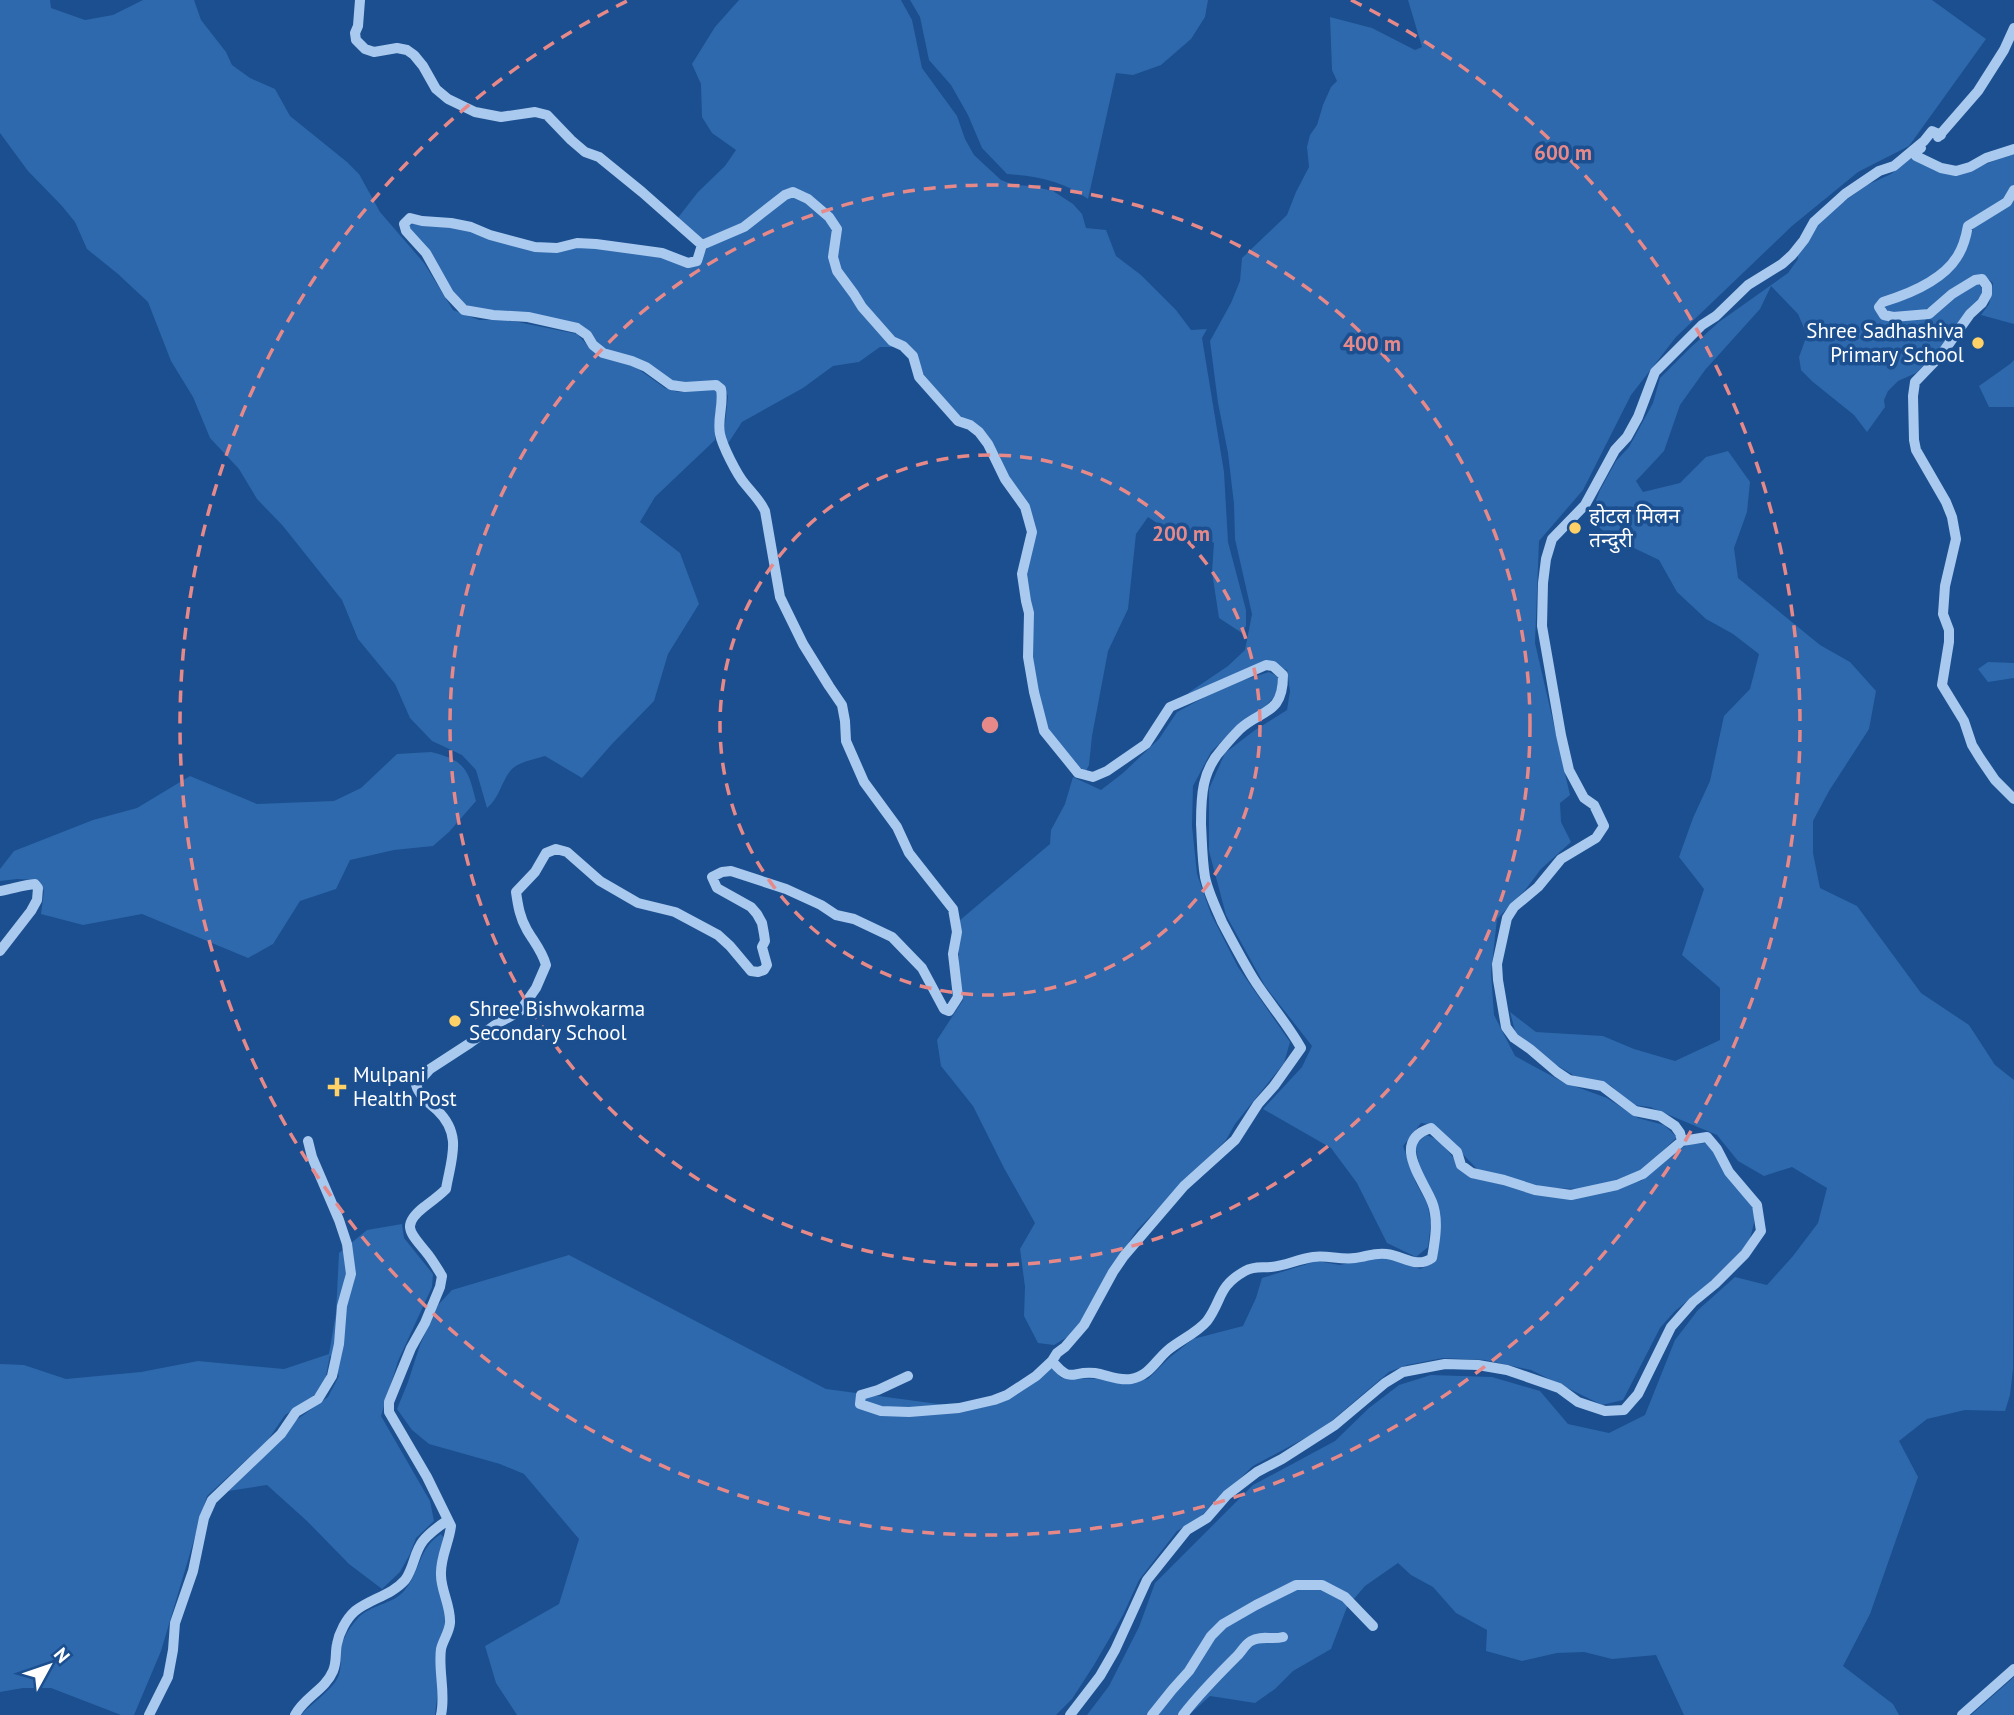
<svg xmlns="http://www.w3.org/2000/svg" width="2014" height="1715" viewBox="0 0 2014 1715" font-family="'PT Sans','Noto Sans Devanagari',sans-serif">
	<rect width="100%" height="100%" fill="#1b4f8f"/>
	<path fill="#2e69ad" d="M0,0h50l1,8 34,12 28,-5 30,-15h51l7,20 25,32 6,13 18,13 25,11 15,27 57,46 12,12 21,38 44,51 29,47 26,10h29l69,14 16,17 41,15 31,22 13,4 33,-3 8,3 -4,24v24l-60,57 -15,25 40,31 19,51 -31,50 -14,47 -42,43 -30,34 -37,-22c-10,3 -26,6 -33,13 -11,12 -12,29 -25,39l-11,-38 -14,-15 -30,-14 -22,-23 -15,-34 -37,-45 -16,-39 -59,-74 -26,-27 -18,-30 -29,-31 -17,-41 -22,-36 -23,-59 -30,-28 -31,-25 -12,-27 -13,-16 -34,-35 -28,-38z
		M739,0h162l11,20 10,48 35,48 8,23 9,16 27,25 13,5 17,1 22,5 20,13 9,10 4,14 20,2 10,26 25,19 35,35 15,20 16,-1 -5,9 22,134 4,70 18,68v16l-4,7 -23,-15 -7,-46 2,-29 -24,-13 -27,-3 -15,-10 -12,17 -8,75 -20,42 -16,85 -3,29 -3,6 -10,-5 -29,-38 -16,-69 -5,-88 8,-34 -31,-70 -80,-93 -25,-34 -31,-34 -24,-32 -6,-17 3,-28 -43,-39 -55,34 -38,17 -27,-22 21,-27 27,-26 11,-16 -24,-17 -10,-16 -1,-33 -9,-20 23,-37z
		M910,0h298l-3,17 -14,22 -30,26 -28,10 -17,-2 -28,126c-24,-18 -52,-23 -81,-25l-25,-26 -14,-33 -17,-30 -22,-25 -9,-43z
		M1408,0h524l54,39 -77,107 -51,26 -66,54 -116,111 -45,58 -48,95 -44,51 -4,102 35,152 -10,8 1,19 10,20 -30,27 -15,20 -29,30 -6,54 3,42 21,41 48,26 44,16 31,20 26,7 13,12 -34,33 -30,11 -32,8 -35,-1 -68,-18 -43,-45 -14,-2 -18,23 13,37 11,20 4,20 -3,24 -12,10 -29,-14 -30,-60 -26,-35 -68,-39 39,-42 10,-21 -47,-60 -39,-71 -17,-64v-62l16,-36 30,-23 32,-20 3,-19 -3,-21 -19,-7 -74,30h-6l40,-27 17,-16 7,-36 -17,-75 -1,-35 -6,-51 -10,-50 -8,-62 21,-38 9,-22 2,-23 45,-43 9,-23 13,-25 -2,-20 3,-12 7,-10 6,-20 8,-18 6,-6 -5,-11 -2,-53 42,11 43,22 7,-3z
		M2014,153v32l-9,16 -38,23 -9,27 -24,25 -49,22 -3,20 10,4 26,-4 59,-36 6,8 -3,10 -32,41 -32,32 -18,8 -10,10 -4,9 1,7 -18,25 -13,-17 -41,-33 -12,-12 -2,-13 8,-22 -9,-21 -27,-28 -11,23 -55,61 -25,35 -16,46 -28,30 7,11 37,-9 26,-26 22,-6 22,31 -3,30 -13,36 4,30 82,67 30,17 26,29 -7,38 -40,62 -16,30v32l7,35 37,18 64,87 48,32 26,40 19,15 -1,289 -3,26 -5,16 -40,-1 -38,9 -28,22 19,36 -48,137 -27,52 50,38 6,11h-215l-28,-60 -44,4 -28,-7 -27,1 -35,8 -36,-10 1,-21 -31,-17 -23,-26 -22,-12 -13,-12 -33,23 -18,21 -16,42 -38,22 -18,18 -20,14 -45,-7 -21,19h-102l22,-29 30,-59 16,-44 98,-98 82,-44 34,-33 30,-23 32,-10 61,2 48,14 28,33 41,9 36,-18 30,-75 23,-30 37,-33 32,8 26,-29 25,-33 9,-35 -35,-21 -28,9 -26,-15 -21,-26 -67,-28 -17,-2 -23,-20 -35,-9 -24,-14 -35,-27 -6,-23 26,20 67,4 31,13 41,12 45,-21v-52l-38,-33 22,-66 -25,-32 14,-39 17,-37 14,-65 26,-27 9,-35 -26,-20 -27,-15 -29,-27 -18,-32 -48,-23 -22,-18 11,-29 16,-29 13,-14 24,-44 7,-25 30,-30 29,-26 69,-49 10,-14 -2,-15 46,-41 25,-18 24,-11 22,-18 25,15 38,-3z
		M790,195l12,3 25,21 6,11 -3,28 67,89h-17l-21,15 -26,4 -30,22 -61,34 -15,23 -3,-12 4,-37 -7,-12 -46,-1 -71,-33 -16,-18 -119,-25 -13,-8 -46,-69v-5l7,-2 54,6 17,10 89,7 85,10 28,11 8,-1 10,-20z
		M2014,196v128l-33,-9 8,-11 4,-21 -10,-8c-26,16 -68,52 -99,34l2,-6 56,-25 20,-19 12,-32z
		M2014,360v47h-25l-10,-21 31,-22z
		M1988,662l26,1v15l-26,4 -10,-13z
		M1269,672l10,5 -3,18 -17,18 -26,17 -22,22 -18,34 -1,40 5,48 14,40 27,53 52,75 -6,21 -49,61 -9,16 -89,90 -16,24 -36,63 -16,19 -15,9 -16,-2 -14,-27 1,-29 -5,-38 15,-26 -31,-55 -31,-62 -32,-40 -4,-26 26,-40 -4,-21v-58l91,-77 1,-14 14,-26 8,-27 28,13 22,-17 36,-34 18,-27 30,-16 37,-16z
		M431,752c33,8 37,16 45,49l-27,31 -16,14 -39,4 -44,10 -14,29 -36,12 -27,43 -25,14 -106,-44 -59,11 -42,-11 3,-23 -5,-11 -22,-1 -17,2v-12l14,-18 79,-31 44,-12 53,-32 67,28 77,-3 27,-13 36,-34z
		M1426,1135l13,5 30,37 81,18 91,-14 36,-31 13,-6 16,-1 11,13 37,53v14l-5,20 -42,42 -32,26 -15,17 -37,72 -21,5 -71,-35 -46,-10 -42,-2 -36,7 -18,7 -67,57 -69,37 -53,51 -23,14 -38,49 -16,35 -29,50 -22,34 -16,16h-539l-21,-32 -11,-37 74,-42 20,-65 -55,-65 -24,-10 -71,-20 -17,-14 -15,-21 11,-27 12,-37 18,-40 14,-15 117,-35 257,134 150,20 77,-43 8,12 44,1 23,4 20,-4 21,-21 24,-19 50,-13 13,-28 6,-20 55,-17 23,4 36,-8 19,3 25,9 15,-7 2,-13 -22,-104z
		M402,1224l2,14 29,36 -1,13 -34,74 -17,55 49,85 4,20 -18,17 -6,16 -10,18 -18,17 -33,-25 -42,-43 -40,-36 -45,7 73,-71 33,-24 11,-21 -9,-21 -5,26 -11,16 -29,18 -17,25 -61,56 -46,155 -27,64h-13l-70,-27h-28l-23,4v-328l24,1 42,14 75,-7 57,-11 86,8 45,-15 7,-41 3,-60 28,-23z
		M441,1534l3,4 1,90 -10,87h-134c10,-11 31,-25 37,-38 4,-9 2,-17 3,-26 1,-13 9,-24 17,-33 12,-13 35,-14 46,-27 17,-20 14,-43 37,-57z
		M2014,1677v38h-43z"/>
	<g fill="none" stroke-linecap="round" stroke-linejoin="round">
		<path stroke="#a9c9ee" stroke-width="10" d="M360,0l-2,26 -3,7 1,7 9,9 9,3 23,-4 10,2 7,5 9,11 13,23 12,10 27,13 26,5 34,-5 12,3 24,25 14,12 14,5 43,35 60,53 -5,16 -9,2 -26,-10 -66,-9 -19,-1 -20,5 -22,-1 -45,-12 -19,-8 -20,-4 -29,-2 -12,-3 -6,6 2,7 20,22 23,41 15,16 29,5 35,2 49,11 10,7 6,10 10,8 29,8 14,6 25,18 14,2 31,-2 5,4c3,15 -4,29 -1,45 2,11 17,41 25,50 8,10 15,16 20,27l15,86 23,47 26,42 13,19 3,16 1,20 18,41 33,45 12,26 44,56 4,23 -4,22 5,43 -9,14 -5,-2 -22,-41 -30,-31 -38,-18 -18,-4 -15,-10 -35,-16 -55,-18 -9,1 -10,5 5,11 34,19 6,7 5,9 2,11 1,7 -3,6 5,18 -3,5 -6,2 -7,-1 -21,-25 -12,-11 -43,-23 -37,-9 -38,-22 -33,-29 -11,-3 -10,4 -11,19 -19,20c2,14 4,26 11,38 7,12 15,21 19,35l-10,23 -16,23 -25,14 -25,18 -40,26 -14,16c3,11 13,18 21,25 26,25 14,49 9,79 -7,7 -14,12 -22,18 -24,19 -13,26 2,45 6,7 11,16 16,24l-2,11 -15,36 -14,25 -22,54v10l38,65 24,49c-2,17 -11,32 -10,49 0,16 10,31 9,48 -1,10 -7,17 -9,26 -3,22 5,44 0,66
			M1938,137l40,-46 26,-41 10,-22
			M1921,148l-6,3 1,5 25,12 15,3 14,-4 16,-9 28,-9
			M2014,190l-7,12 -39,24c-2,11 -5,22 -11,31 -15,24 -48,37 -74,45l-4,5 5,8 9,2 36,-3 23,-20 23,-14 7,-1 5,7v8l-5,9 -12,11 -29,41 -26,27 -2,14 1,44 2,10 30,52 6,15 4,22 -11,47 -2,28 6,16v12l-7,43 22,36 8,24 8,13 15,22 19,19
			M702,245l42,-18 41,-32 8,-3 15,7 21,18 8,12 -4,28 4,14 17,23 8,13 30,34 11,5 10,10 6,21 39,44 12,4 9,7 9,12 17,35 20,28 7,25 -10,42 4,27 3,12 -1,44 6,35 10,39 34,42 15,4 14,-6 39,-27 24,-37 96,-42 7,1 10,9c0,40 -21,34 -43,54 -6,6 -13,14 -18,20 -20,22 -21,46 -21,75 1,17 1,35 4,53 3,15 11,31 17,45 10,19 20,38 31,56 15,24 34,45 48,70l-27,38 -16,18 -23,36 -51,46 -60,70 -11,16 -29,53 -19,22 -8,6 -5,8c20,24 19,9 43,12 12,2 23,8 36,6 18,-3 25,-19 37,-29 12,-10 29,-17 39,-29 16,-22 10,-34 38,-50 9,-5 16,-3 26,-4 14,-1 27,-8 42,-10 14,-2 28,3 42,1 12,-1 19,-6 32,-4 16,2 30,15 45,4 3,-17 7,-39 0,-56 -9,-23 -42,-61 -1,-74l26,24 4,13 11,8 32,7 31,10 36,5 46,-10 26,-11 39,-33 -2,-8 -5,-7 -15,-10 -25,-5 -33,-25 -33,-6 -12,-8 -27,-23 -16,-11 -8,-11 -8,-47 -1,-16 10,-46 7,-11 24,-20 23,-28 35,-21 8,-12 -10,-21 -10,-7 -15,-28 -8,-35 -19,-109 1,-43 3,-24 6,-20 33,-34 30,-55 12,-13 11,-20 17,-45 47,-47 14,-9 32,-31 34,-21 10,-9 12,-15 10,-18 31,-28 34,-23 15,-5 30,-25 8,-10 9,4
			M0,891c12,-2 23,-6 35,-7l3,4 -1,12 -6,11 -31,40
			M908,1376l-30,14 -17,5 -1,9 21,7 28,1 50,-4 35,-8 13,-5 29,-19 16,-15
			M149,1715l19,-38 5,-27 2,-27 18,-52 11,-53 8,-18 69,-66 15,-22 22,-13 14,-23 7,-32 3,-38 9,-32 -4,-30 -8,-24 -27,-63 -4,-16
			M295,1715c9,-18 30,-25 38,-44 4,-9 2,-18 4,-27 2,-11 9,-25 18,-33 15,-12 37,-16 50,-31 9,-12 9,-28 18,-39 7,-9 16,-15 25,-21
			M1070,1715l30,-39 15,-26 32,-70 40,-50 20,-12 20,-23 30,-23 25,-13 53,-34 50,-42 18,-11 42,-8 33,1 29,5 52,18 19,14 27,9 19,-1 14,-16 33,-67 22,-25 22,-18 30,-30 16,-23 -4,-26 -28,-33 -12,-23 -10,-12 -25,4
			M1152,1715l20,-25 17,-19 22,-35 12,-12 33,-19 40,-20h26l23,12 28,29
			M1183,1715c16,-21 34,-39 53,-58 6,-5 8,-12 15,-16 10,-6 21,-1 32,-4
			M1962,1715l52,-46"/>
	</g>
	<g fill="none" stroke="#e88989" stroke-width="3.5" stroke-dasharray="12 9">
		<circle cx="990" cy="725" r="270"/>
		<circle cx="990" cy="725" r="540"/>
		<path d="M1351 0A810 810 0 1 1 629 0"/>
	</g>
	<g fill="#ffd166" stroke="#1b4f8f" stroke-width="2.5">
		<circle cx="1978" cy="343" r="7"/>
		<circle cx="1575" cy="528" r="7"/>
		<circle cx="455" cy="1021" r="7"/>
		<path d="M333.5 1076.5h7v7h7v7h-7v7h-7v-7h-7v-7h7z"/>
	</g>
	<g text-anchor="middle" stroke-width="7" stroke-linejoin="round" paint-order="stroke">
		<g font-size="21" fill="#fff" stroke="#1b4f8f" text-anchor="start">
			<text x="1964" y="338" text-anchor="end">Shree Sadhashiva<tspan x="1964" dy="24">Primary School</tspan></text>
			<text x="1589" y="523">होटल मिलन<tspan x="1589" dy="24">तन्दुरी</tspan></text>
			<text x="469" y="1016">Shree Bishwokarma<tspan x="469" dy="24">Secondary School</tspan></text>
			<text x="353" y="1082">Mulpani<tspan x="353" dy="24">Health Post</tspan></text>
		</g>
	</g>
	<circle cx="990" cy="725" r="10" fill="#e88989" stroke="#1b4f8f" stroke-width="3.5"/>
	<g font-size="21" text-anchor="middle" font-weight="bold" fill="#e88989" stroke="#1b4f8f" stroke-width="7" stroke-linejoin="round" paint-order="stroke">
		<text x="1563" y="160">600 m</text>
		<text x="1372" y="351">400 m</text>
		<text x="1181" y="541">200 m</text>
	</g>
	<g transform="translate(49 1666) rotate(50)" stroke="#1b4f8f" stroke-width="5" paint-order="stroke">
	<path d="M0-5L12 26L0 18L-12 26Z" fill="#ffffff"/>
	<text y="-10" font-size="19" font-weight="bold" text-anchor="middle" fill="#ffffff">N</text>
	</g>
</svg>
